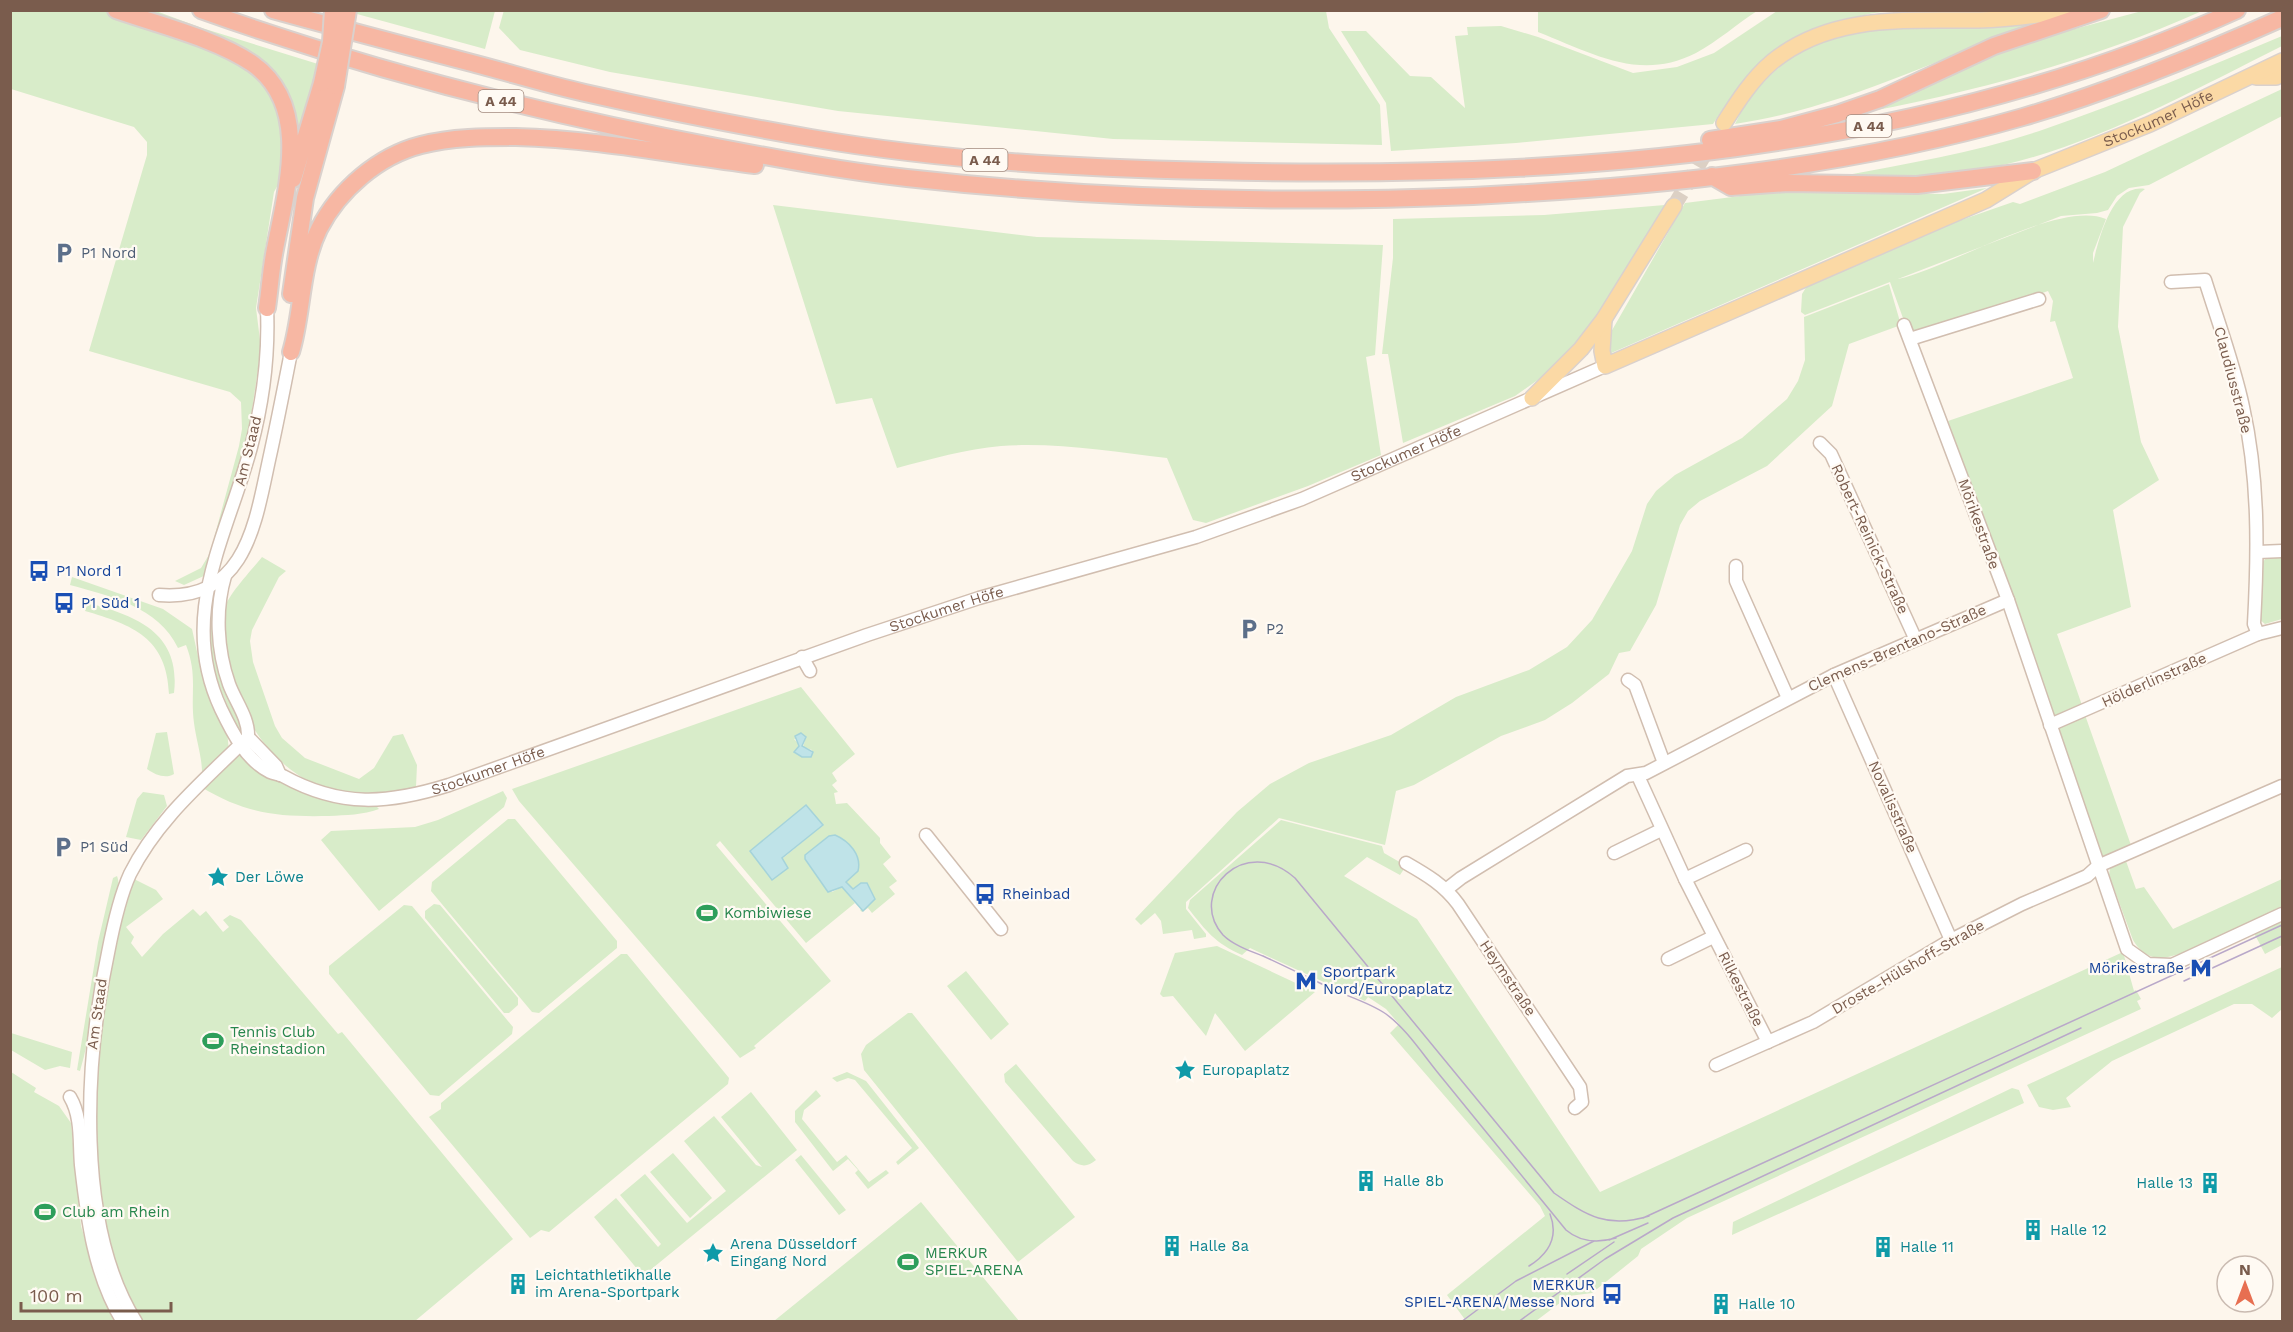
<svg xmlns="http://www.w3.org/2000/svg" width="2293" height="1332" viewBox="0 0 2293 1332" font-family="'Work Sans',sans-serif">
	<rect width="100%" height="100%" fill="#fdf6ec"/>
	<path fill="#d8ecc9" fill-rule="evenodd" d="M504,10l822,1 3,17 51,77 2,40 -269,-6 -275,-28 -228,-39 -90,-22 -21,-22z
		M11,11h145l46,17 116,36 -20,84 -24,44 -18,116 5,40 -12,83 -43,144 -22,10 -9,-4 26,-13 9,-15 29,-107 3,-17 -1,-27 -11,-10 -141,-41 58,-196v-13l-13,-15 -123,-38z
		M357,11v-1l138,1 -10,38 -128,-35z
		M1538,11v-1l219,1c-20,13 -39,30 -61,42 -57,29 -104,0 -158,-21z
		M1777,11h218c-37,2 -73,-2 -110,1 -12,0 -24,4 -36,7 -72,15 -97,45 -136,105l-197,19 -125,8 -5,-48 -45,-72h25l44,45 21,1 34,31 -10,-72 13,-1 -1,-8 34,-1 37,11 95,36 44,-6 37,-14z
		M2142,11h60c-114,51 -235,83 -357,105l177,-73z
		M2043,22c-104,35 -199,86 -308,102 17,-36 48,-65 84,-82 48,-23 167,-18 224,-20z
		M2282,36v10c-96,48 -201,107 -308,125 -45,7 -88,6 -132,5 68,-13 137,-24 203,-47 81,-28 159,-60 237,-93z
		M2282,89v27l-133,69 -20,3 -12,8 -9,14 -11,3 -36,3 -163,63c49,-10 162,-80 208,-60l-13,34v10c6,-24 19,-80 52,-74l-5,4 -17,34 -5,100 23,115 18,38 -46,30 18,97 -74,27 26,74 -27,9 -4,-3 -104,-293 125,-43 -18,-57 -5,1 3,-21 -5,-10 -126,45 -14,-4 -18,-50 -85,33 -4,-3 1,-18 5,-8 137,-60 69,-24 7,2 85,-32z
		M1987,188l-378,166 2,-22 74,-129 95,-12 163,3z
		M773,205l264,32 346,8 -8,110 -9,2 15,98 -73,31 -102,37 -13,-3 -26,-62c-54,-6 -111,-16 -166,-12 -35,3 -70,13 -104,22l-25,-70 -36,6z
		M1665,205l-86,141 -23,21 -41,29 -112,47 -15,-89h-6l11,-96v-39l151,-4z
		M1889,284l12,41 -52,19 -17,62 -65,60 -67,35 -12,10 -8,14 -24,80 -26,46 -11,2 -10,21 -37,29 -27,17 -44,16 -87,49 -18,6 -11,54 -106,-27 -93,84v7l20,25v3l-12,2 -2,-9 -29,4 -2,-13 -6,-8 -14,12 -6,-6 102,-107 33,-28 39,-21 82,-28 65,-38 73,-27 38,-23 25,-27 40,-69 15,-47 9,-13 19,-16 67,-37 45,-39 11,-18 7,-21 -1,-43z
		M2282,555v64l-17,5 -6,-5 2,-55 6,-7z
		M262,557l24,14 -7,6 -27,53 -2,11 3,21 22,64 7,12 23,20 54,21 15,-11 19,-32 10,-2 14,31 -1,22c-10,6 -24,5 -35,7 -88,12 -149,-71 -156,-150 -1,-9 -4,-22 -2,-31 3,-17 28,-42 39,-56z
		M72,577l91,32 29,20 11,50 24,51 2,22 15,1 93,49 40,5 2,2c-16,6 -33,6 -50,7 -51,1 -83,-2 -128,-29 4,-23 -4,-41 -7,-64 -4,-30 4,-47 -8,-78l-8,3c-19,-41 -68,-52 -108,-63z
		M216,594l1,37 27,102 -6,-2 -29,-70 1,-64z
		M88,603c49,13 93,30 86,90l-5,1c-2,-56 -36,-69 -84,-83z
		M801,687l54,67 -23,19 5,8 -5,4 6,7 -4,1 2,11 11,-1 33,35v5l11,14 -8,7 14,17 -8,6 6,7 -23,19 -4,-5 -6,4 -2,-2 15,-11 -14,-16 -8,6 -7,-7 12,-11 -53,-12 27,33 10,-5 13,16 -49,40 -86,-102 -4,4 115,136 -77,65 2,2 -16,10 -221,-257 -7,-12zM806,737l-3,10 9,3 -1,7h-8l-8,-4 4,-9 -5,-5zM806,805l17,20 -41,34 -32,-8z
		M2085,715l47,133 -27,10 -4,-4 -43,-125z
		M167,732l7,42c-8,5 -19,1 -27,-5l9,-36z
		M503,791l4,7 -3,9 -125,104 -58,-71 10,-9 84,-4 23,-7z
		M143,792l21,3 3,11 -26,34 -15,-3 11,-38z
		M508,819h7l102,122v7l-78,65 -7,-1 -101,-121 1,-9z
		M1281,820l101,26 2,7 19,11 1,5 -4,6 -33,-18 -23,19 73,43 183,273 523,-240 11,39 2,-1 5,9 -4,2 4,8 -454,209 -46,31 -3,7 -46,37 -23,3 -33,25h-70l-19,-26 98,-79 -5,-10 -150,-173 9,-9 -13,-15 -18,-12 -3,4 -115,-53 -8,7c-27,-12 -36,-24 -54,-47l2,-8z
		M2126,861l10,28 8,-2 29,42 109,-50v27c-25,12 -100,54 -124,52 -11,-1 -20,-9 -25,-18l-24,-65 1,-7z
		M117,876c6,16 -6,39 -10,54 -14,46 -13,95 -27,141l-3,-1 21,-128 15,-64z
		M134,879l22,11 7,9 -37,28 8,10 -3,6 11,14 21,-23 30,-25 7,7 6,-5 17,21 6,-5 -6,-7 7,-5 11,5 97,114 4,-2 171,207 -98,82h-275c-55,-99 -55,-236 -33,-346 7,-32 18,-64 27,-96z
		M434,904l6,1 78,93v7l-9,8h-5l-79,-95v-7z
		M404,905l8,1 101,121 -1,7 -73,62 -9,-1 -101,-121v-8z
		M2282,917v28l-17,9 -12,-23z
		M1217,946l98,46 -70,59 -30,-38 -9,23 -33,-40 -10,1 -3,-3 15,-41z
		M621,954h6l102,124 -1,6 -179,148 -8,-2 -11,8 -101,-121 12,-8v-6z
		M2282,967v42l-10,9 -20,-14h-18l-122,57 -46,37 5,9 -18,3 -14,-3 -12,-22z
		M966,971l43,53 -18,16 -44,-54z
		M908,1013h4l163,204 -57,45 -154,-192 -3,-16 5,-9z
		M11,1033l61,19 -2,16 -10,-2 -15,4 -34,-20z
		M1016,1064l80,96c-8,7 -15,7 -23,1l-68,-79 -1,-8z
		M11,1072l25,16 -2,4 25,14 12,17 10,103 19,63 16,32 -105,1z
		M847,1072l19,9 53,67 -21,17 -2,-3 16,-14 -57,-68 -7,-2 -11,4 -5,-4z
		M2012,1088l7,2 5,13 -292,132 1,-13z
		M816,1090l5,6 -17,14 -2,9 35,43 9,-7 23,27 17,-12 3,3 -21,16 -13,-16 3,-3 -10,-11 -15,12 -38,-49v-11z
		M751,1092l46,58 -154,126 -49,-59 22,-19 42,49 3,-3 -41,-49 25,-21 42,49 39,-32 -42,-50 30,-25 42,49 6,2 -41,-50z
		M673,1153l39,45 -22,20 -40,-46z
		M801,1155l45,55 -7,5 -44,-55z
		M921,1202l98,119h-245z"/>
	<path fill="#bfe3e8" stroke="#a5d3da" stroke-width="1.5" d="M801,733l5,4 -4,9 11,6 -2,5h-9l-8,-5 5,-6 -4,-10z
		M806,805l17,20 -41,33 6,10 -16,12 -22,-29z
		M835,835c14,6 27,20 23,36l-12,11 7,7 8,-6h6l8,16 -12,12 -21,-24 -14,5 -23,-33v-4l24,-19z"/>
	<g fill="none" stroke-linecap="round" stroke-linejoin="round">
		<path stroke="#dcd0c4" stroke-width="15" stroke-dasharray="15 8" stroke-linecap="butt" d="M1674,206l37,-62"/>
		<defs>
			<g id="minor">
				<path d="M2171,282l34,-2c13,42 29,84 38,127 16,72 15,144 11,217l4,10 24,-6"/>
				<path id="s1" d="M267,308c2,46 -4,94 -16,139 -24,90 -74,168 -30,262 11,23 25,51 49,63 4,2 9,2 13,4 58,32 105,28 166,9l418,-150 112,-37 217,-61 106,-38 303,-133"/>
				<path d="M1904,325l104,275 119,349 21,15 24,1 110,-51"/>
				<path d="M1910,339l129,-40"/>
				<path d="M1820,443l11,11 84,184"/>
				<path d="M2258,552l24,-1"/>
				<path d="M1736,566v15l52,117"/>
				<path d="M159,595c86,7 96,-70 110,-135 8,-36 15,-72 22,-108"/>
				<path d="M802,657l8,14"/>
				<path d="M1834,675l117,265"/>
				<path d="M1628,680l7,5 29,78"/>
				<path d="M2050,725l208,-91"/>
				<path d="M248,737l28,29 4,9"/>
				<path d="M1638,776l47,103 83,163"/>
				<path d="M926,835l75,94"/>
				<path d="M1614,853l47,-23"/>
				<path d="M1406,863c21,12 38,22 52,41l122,183 2,15 -7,6"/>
				<path d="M1685,879l61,-29"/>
				<path d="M1447,889l14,-11 166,-102 19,-3 188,-98 174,-75"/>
				<path d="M1668,959l45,-22"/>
				<path d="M1716,1065l97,-43 138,-82 71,-36 65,-28 11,-10 184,-80"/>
				<path d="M70,1097c12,20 9,45 11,68 6,53 13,110 42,157"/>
				<path d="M136,1322c-61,-97 -51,-262 -28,-369 5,-26 11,-55 22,-79 28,-56 75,-94 118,-137 1,-19 -13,-36 -19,-53 -12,-34 -14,-74 -4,-108"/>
			</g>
			<g id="major">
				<path d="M2256,77h20l6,-3"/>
				<path d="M1724,123c14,-22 28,-44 48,-61 60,-49 136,-41 207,-42 31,-1 61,-5 92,-10"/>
				<path id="s2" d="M1604,319l-2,32 3,15 381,-166 47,-29 117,-47 132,-63"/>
				<path d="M1532,398l49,-49 23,-30 70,-113"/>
			</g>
			<path id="highway" d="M116,10c43,15 101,29 137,54 59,42 33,126 22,185 -4,19 -5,39 -8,59
				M201,10c168,60 341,104 516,137 63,12 126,24 190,31 188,21 377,26 566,18 184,-9 372,-28 550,-79 89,-26 174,-61 259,-99
				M273,10c65,18 130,35 195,52 39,10 77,22 117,31 75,17 151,32 226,45 133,23 267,30 401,33 345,9 707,-16 1025,-161
				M1710,140l71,-11 56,-15 43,-15 114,-53 107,-36
				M1712,176l19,11 57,-4 129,2 116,-14
				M293,179l29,-96
				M291,294l14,-96 31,-112
				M291,352c12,-40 9,-84 28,-123 20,-39 59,-73 102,-84 31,-8 64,-8 95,-8 81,2 159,18 239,28"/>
		</defs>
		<use href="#minor" stroke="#d1beb0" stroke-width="15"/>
		<use href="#major" stroke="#dad1cd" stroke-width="18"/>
		<use href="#highway" stroke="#dad1cd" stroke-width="20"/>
		<use href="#minor" stroke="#fff" stroke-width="12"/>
		<use href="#major" stroke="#fbd9a5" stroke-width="15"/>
		<use href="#highway" stroke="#f7b7a3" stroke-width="16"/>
		<path stroke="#b9a8c9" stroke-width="1.5" d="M2184,981l98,-45
			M1643,1218l639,-293
			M1616,1238c-18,5 -36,4 -50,-8 -41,-50 -82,-101 -123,-151 -18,-21 -35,-49 -57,-65 -13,-9 -30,-15 -45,-21 -26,-12 -52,-25 -78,-37 -13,-5 -30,-11 -40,-21 -37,-42 22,-102 72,-57l259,315c33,23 54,36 95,23
			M1609,1240l39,-17
			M1529,1266c19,-12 30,-29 21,-52
			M1567,1274l47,-32
			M1461,1322l55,-41 78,-40
			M1518,1322l87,-63 68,-41 408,-190"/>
		<defs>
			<path id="highway-bridge" d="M322,83l9,-41 2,-32
				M336,86l12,-76"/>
		</defs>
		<use href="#highway-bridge" stroke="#dad1cd" stroke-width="20" stroke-linecap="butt"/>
		<use href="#highway-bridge" stroke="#f7b7a3" stroke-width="16"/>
	</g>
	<defs>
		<symbol id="parking-bare" viewBox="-9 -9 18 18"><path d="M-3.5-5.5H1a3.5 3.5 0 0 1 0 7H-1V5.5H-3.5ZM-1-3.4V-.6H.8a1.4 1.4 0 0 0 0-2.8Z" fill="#5c6f8a" stroke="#fffaf3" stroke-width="2.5" paint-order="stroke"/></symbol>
		<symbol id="bus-bare" viewBox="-9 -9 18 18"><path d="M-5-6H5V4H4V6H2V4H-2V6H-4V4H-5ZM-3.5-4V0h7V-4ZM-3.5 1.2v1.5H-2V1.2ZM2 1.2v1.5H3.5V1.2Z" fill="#1a4fb4" stroke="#fffaf3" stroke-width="2.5" paint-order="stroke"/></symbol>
		<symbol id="sight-bare" viewBox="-9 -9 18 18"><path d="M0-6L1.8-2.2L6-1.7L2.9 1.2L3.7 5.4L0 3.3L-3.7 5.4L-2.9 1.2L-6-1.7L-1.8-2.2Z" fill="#0f9aa8" stroke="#fffaf3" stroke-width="2.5" paint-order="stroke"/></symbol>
		<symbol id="stadium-bare" viewBox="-9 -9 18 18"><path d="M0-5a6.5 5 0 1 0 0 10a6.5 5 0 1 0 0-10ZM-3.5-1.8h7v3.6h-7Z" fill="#2e9e5b" stroke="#fffaf3" stroke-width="2.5" paint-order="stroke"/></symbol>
		<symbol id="metro-bare" viewBox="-9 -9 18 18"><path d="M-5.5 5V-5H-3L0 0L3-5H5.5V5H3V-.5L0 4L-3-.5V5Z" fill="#1a4fb4" stroke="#fffaf3" stroke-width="2.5" paint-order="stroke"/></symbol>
		<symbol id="building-bare" viewBox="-9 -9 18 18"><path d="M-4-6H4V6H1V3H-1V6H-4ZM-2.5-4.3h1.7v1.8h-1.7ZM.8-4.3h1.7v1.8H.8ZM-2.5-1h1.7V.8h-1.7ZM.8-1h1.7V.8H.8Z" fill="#0f9aa8" stroke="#fffaf3" stroke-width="2.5" paint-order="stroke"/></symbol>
	</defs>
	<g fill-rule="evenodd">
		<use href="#parking-bare" x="49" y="238" width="30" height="30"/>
		<use href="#bus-bare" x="24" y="556" width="30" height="30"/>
		<use href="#bus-bare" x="49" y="588" width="30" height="30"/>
		<use href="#parking-bare" x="1234" y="614" width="30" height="30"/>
		<use href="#parking-bare" x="48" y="832" width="30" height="30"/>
		<use href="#sight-bare" x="203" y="862" width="30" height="30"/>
		<use href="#bus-bare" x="970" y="879" width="30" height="30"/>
		<use href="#stadium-bare" x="692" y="898" width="30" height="30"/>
		<use href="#metro-bare" x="2186" y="953" width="30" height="30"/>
		<use href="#metro-bare" x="1291" y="966" width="30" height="30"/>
		<use href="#stadium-bare" x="198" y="1026" width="30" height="30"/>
		<use href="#sight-bare" x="1170" y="1055" width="30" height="30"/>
		<use href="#building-bare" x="1351" y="1166" width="30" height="30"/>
		<use href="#building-bare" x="2195" y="1168" width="30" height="30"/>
		<use href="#stadium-bare" x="30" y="1197" width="30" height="30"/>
		<use href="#building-bare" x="2018" y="1215" width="30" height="30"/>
		<use href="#building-bare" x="1157" y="1231" width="30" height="30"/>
		<use href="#building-bare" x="1868" y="1232" width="30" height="30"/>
		<use href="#sight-bare" x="698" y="1238" width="30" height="30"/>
		<use href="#stadium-bare" x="893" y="1247" width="30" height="30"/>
		<use href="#building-bare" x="503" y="1269" width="30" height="30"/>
		<use href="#bus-bare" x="1597" y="1279" width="30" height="30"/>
		<use href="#building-bare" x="1706" y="1289" width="30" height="30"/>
	</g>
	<g text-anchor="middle" stroke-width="4.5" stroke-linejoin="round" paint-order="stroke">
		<g fill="#fffaf3" stroke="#a28b7f" stroke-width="1.5">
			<rect x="478.5" y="90" width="45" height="22" rx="4.5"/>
			<rect x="1846.5" y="115" width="45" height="22" rx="4.5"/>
			<rect x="962.5" y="149" width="45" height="22" rx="4.5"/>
		</g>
		<g font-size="14" font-weight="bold" fill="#7a5c4d">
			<text x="501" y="106">A 44</text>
			<text x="1869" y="131">A 44</text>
			<text x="985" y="165">A 44</text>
		</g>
		<g font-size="15" fill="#7a5c4d" stroke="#fffaf3">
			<text dy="5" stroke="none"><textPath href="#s2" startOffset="654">Stockumer Höfe</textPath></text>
			<text transform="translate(2233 380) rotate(75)" y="5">Claudiusstraße</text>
			<text transform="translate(248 451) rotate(-76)" y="5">Am Staad</text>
			<text dy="5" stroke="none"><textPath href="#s1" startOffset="1692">Stockumer Höfe</textPath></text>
			<text transform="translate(1979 524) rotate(70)" y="5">Mörikestraße</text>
			<text transform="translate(1870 539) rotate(65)" y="5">Robert-Reinick-Straße</text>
			<text dy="5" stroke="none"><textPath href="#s1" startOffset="1206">Stockumer Höfe</textPath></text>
			<text transform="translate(1897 648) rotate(-24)" y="5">Clemens-Brentano-Straße</text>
			<text transform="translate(2154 680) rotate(-24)" y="5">Hölderlinstraße</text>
			<text dy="5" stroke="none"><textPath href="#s1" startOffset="720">Stockumer Höfe</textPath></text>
			<text transform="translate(1893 807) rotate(66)" y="5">Novalisstraße</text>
			<text transform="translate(1908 967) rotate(-30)" y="5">Droste-Hülshoff-Straße</text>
			<text transform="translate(1508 978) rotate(56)" y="5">Heymstraße</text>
			<text transform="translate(1741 989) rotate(63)" y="5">Rilkestraße</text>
			<text transform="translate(97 1014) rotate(-82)" y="5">Am Staad</text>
		</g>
		<g font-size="15" fill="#4e5e75" stroke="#fffaf3" text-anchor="start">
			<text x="81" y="258">P1 Nord</text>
			<text x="1266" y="634">P2</text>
			<text x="80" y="852">P1 Süd</text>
		</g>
		<g font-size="15" fill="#164399" stroke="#fffaf3" text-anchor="start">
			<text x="56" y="576">P1 Nord 1</text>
			<text x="81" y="608">P1 Süd 1</text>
			<text x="1002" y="899">Rheinbad</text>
			<text x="2184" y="973" text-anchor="end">Mörikestraße</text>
			<text x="1323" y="977">Sportpark<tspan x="1323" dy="17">Nord/Europaplatz</tspan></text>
			<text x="1595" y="1290" text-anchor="end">MERKUR<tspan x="1595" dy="17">SPIEL-ARENA/Messe Nord</tspan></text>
		</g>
		<g font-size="15" fill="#0d838f" stroke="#fffaf3" text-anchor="start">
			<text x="235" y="882">Der Löwe</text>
			<text x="1202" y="1075">Europaplatz</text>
			<text x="1383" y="1186">Halle 8b</text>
			<text x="2193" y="1188" text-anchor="end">Halle 13</text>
			<text x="2050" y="1235">Halle 12</text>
			<text x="730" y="1249">Arena Düsseldorf<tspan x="730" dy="17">Eingang Nord</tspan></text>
			<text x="1189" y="1251">Halle 8a</text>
			<text x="1900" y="1252">Halle 11</text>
			<text x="535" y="1280">Leichtathletikhalle<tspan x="535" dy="17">im Arena-Sportpark</tspan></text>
			<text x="1738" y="1309">Halle 10</text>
		</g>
		<g font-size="15" fill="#27864d" stroke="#fffaf3" text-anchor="start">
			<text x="724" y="918">Kombiwiese</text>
			<text x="230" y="1037">Tennis Club<tspan x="230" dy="17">Rheinstadion</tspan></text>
			<text x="62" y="1217">Club am Rhein</text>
			<text x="925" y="1258">MERKUR<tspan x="925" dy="17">SPIEL-ARENA</tspan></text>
		</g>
	</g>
	<rect width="2293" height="1332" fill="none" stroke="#7a5c4d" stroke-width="24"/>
	<g transform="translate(2245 1284)"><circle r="28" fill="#fffaf3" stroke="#cabbb1" stroke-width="1.5"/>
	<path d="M0-4.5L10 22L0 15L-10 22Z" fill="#e76f51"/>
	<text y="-9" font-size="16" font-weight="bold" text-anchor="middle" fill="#7a5c4d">N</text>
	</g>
	<path d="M21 1302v9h150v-9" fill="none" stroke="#7a5c4d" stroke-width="3"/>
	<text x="30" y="1302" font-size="18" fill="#7a5c4d" stroke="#fffaf3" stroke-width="4.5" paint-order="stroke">100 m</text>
</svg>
